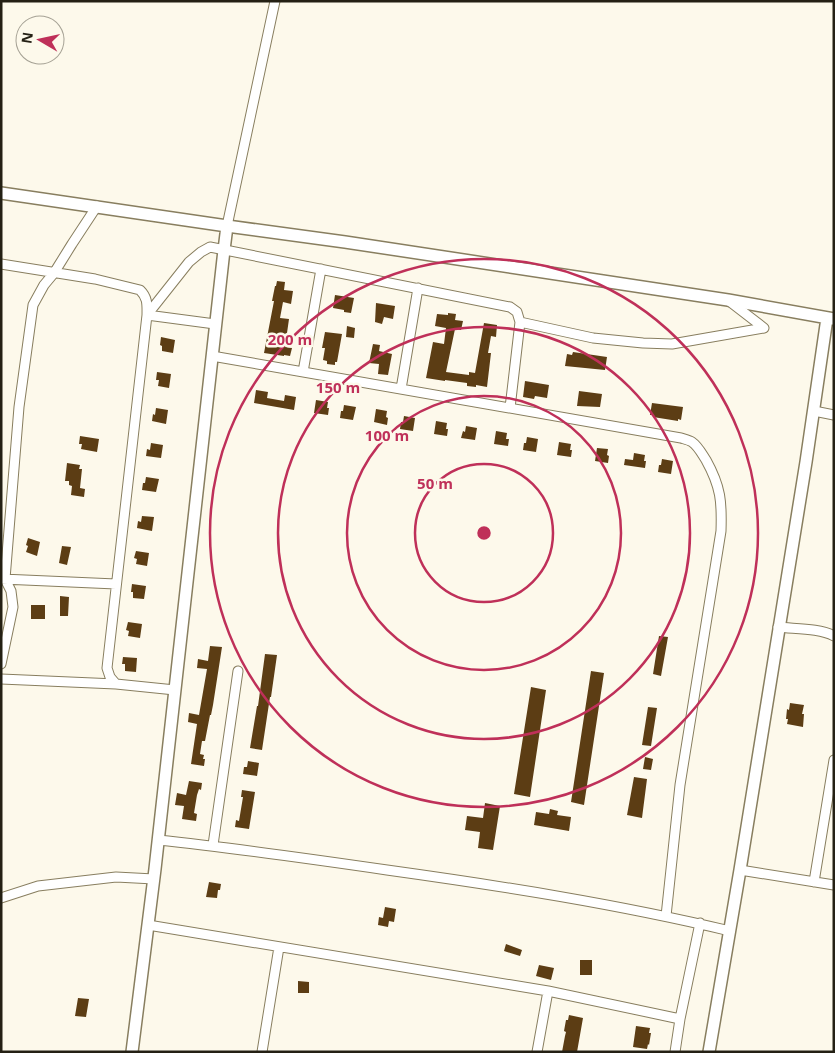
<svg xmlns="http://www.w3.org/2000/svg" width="835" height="1053" viewBox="0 0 835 1053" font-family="'Open Sans',sans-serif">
	<rect width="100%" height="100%" fill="#fdf9eb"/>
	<path fill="#5c3d14" d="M277,281l8,1 -1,8 9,1 -2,13 -8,-2 -3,16 9,1 -4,28 7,1 -2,8 -6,-1v1l-20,-3 10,-52h-2l3,-15h1z
		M335,295l19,3 -3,15 -7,-1v-2l-11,-2z
		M376,303l19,3 -2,13 -9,-2 -2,7 -7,-2z
		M448,313l8,1 -1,6 8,1 -2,9 -6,-1 -9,43 23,3v-3l6,1 9,-50 13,2 -1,12 -5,-1 -3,17h3l-4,34 -11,-2v2l-9,-1v-3l-22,-3v1l-19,-3 7,-36 11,2 2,-16 -11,-2 2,-12 11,1z
		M347,326l8,2 -1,10 -8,-1z
		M325,332l17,2 -5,28h-2v3l-8,-1v-3l-4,-1 2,-12h-3z
		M161,337l14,3 -2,13 -11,-2v-5l-2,-1z
		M373,344l7,1 -1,6 13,3 -4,21 -10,-1 1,-10 -10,-1z
		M573,352l34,5 -2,13 -40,-4 2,-12 5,1z
		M157,372l14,2 -2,14 -11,-2 1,-6h-3z
		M525,381l24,4 -2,13 -12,-2 -1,3 -11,-2z
		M256,390l12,2 -1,6 17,3 1,-6 11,2 -2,13 -40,-7z
		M579,391l23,3 -2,13 -23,-1z
		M316,400l12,2 -1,6h2l-1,7 -14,-2z
		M652,403l31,4 -2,13 -3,-1v2l-25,-4v-2h-3z
		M344,405l12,2 -3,13 -13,-2 1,-7h2z
		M156,408l12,2 -2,14 -14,-3 1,-7 2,1z
		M376,409l11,2 -1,6 2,1 -1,7 -13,-3z
		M404,416l11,2 -2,13 -13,-2 1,-7h2z
		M436,421l11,2 -1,6h2l-1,7 -13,-2z
		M466,426l11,2 -2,12 -14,-2 2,-7 2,1z
		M496,431l11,2 -1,6h3l-1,7 -14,-2z
		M80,436l19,3 -2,13 -16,-3 1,-5h-3z
		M527,437l11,2 -2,13 -13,-2 1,-7h2z
		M559,442l12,2 -1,6h2l-1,7 -14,-2z
		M151,443l12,2 -2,13 -15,-2 1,-7 3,1z
		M597,448l11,1 -1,6 2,1 -1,7 -13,-2z
		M634,453l11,2 -1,6h2l-1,7 -21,-3 1,-6 8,1z
		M662,459l11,2 -2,13 -13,-2 1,-7h2z
		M67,463l13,2 -1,4h3l-2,19 5,1 -1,8 -13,-2 1,-9 -3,-1v-4h-4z
		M146,477l13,2 -3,13 -14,-2 1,-7h2z
		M142,516l12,1 -2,14 -15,-3 1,-7 3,1z
		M28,538l12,4 -3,14 -11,-4 2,-6 -2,-1z
		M62,546l9,1 -4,18 -8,-2z
		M136,551l13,2 -2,13 -11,-2 1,-5 -3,-1z
		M132,584l14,2 -2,13 -11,-1v-6h-2z
		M60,596l9,1 -1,19h-8z
		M31,605h14v14h-14z
		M128,622l14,2 -2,14 -12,-2 1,-5 -3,-1z
		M659,636l9,1 -7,39 -8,-2z
		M210,646l12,1 -9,58 -2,10h-1l-5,26h-3l-2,13 4,1 -1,4h2l-1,7 -13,-2 6,-40 -9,-2 1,-9 10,2 8,-46 -10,-1 1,-9 10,2z
		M265,654l12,1 -6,42h-1l-8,53 -12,-2 7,-42h1z
		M123,657l14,1 -1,14 -11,-1v-7h-3z
		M591,671l13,2 -20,132 -13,-3z
		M531,687l15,3 -16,107 -16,-3z
		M790,703l14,2 -2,9h2l-1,13 -16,-3 1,-5h-2l1,-10 2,1z
		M648,707l9,1 -6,38 -9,-1z
		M645,757l8,2 -2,11 -8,-1z
		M248,761l11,2 -2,13 -14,-2 1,-7h3z
		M634,777l13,2 -5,39 -15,-3z
		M189,781l13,2 -1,7 -2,-1 -2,6 -3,18 3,1 -1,7 -14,-2 2,-13 -9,-1 2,-12 9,2z
		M242,790l13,2 -6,37 -14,-2 1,-7 3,1 4,-24h-2z
		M485,803l15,3 -7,44 -15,-2 2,-16 -15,-2 2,-14 16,2z
		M550,809l8,2 -1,4 14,2 -2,14 -35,-6 2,-13 13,2z
		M209,882l12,2 -1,6h-2l-1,8 -11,-1z
		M385,907l11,2 -2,13 -5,-1 -1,6 -10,-2 1,-8 4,1z
		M506,944l16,6 -2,6 -16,-5z
		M580,960h12v15h-12z
		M539,965l15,3 -3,12 -15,-4z
		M298,981l11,1v11h-11z
		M78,998l11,1 -3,18 -11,-1z
		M569,1015l14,3 -6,34h-15l3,-16 1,-4 -2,-1 2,-11h2z
		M636,1026l14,2 -1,5h2l-2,12 -1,-1 -1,5 -14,-2z"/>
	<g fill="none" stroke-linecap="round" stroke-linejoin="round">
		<defs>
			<path id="minor" d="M227,226l48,-225
				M1,264l94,15 45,11c8,8 7,15 7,25l68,9
				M520,322l73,16 50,5 29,1 92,-16 -35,-27
				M212,356l469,82c3,1 8,2 11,4 6,4 10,12 14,18 15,27 16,42 15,71l-41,254 -14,131
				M303,372l18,-103
				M401,389l17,-101
				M814,411l20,4
				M2,579l114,5
				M778,627c16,2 42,1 56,9
				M1,664l12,-57 -2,-16 -6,-12 14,-172 14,-102 11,-20 10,-12 18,-29 25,-38
				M1,679l115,5
				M175,690l-59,-6 -6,-7 -3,-9 40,-353 42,-53 12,-10 9,-5 300,60 7,5 3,10 -10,86
				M158,840c77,8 153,19 229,30 115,16 230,34 343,61
				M213,845l25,-174
				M740,870l94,15
				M814,882l20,-122
				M1,898l37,-12 78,-9 38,2
				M148,925l400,66 132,28
				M262,1052l17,-105
				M537,1052l11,-61
				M675,1052l5,-33 20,-96"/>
			<path id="tertiary" d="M1,193l226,33 118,16 383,58 106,19
				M132,1052l23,-183 69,-619 3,-24
				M709,1052l31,-182 66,-408 21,-144"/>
		</defs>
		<use href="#minor" stroke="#887e5f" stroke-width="11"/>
		<use href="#tertiary" stroke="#887e5f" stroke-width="14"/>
		<use href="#minor" stroke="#fff" stroke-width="9"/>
		<use href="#tertiary" stroke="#fff" stroke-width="11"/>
	</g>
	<g fill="none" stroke="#bf3059" stroke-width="2.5">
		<circle cx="484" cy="533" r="69"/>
		<circle cx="484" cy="533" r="137"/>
		<circle cx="484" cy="533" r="206"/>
		<circle cx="484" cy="533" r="274"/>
	</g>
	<circle cx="484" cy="533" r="8" fill="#bf3059" stroke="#fdf9eb" stroke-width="2.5"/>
	<g font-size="15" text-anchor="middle" font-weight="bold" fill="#bf3059" stroke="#fdf9eb" stroke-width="5" stroke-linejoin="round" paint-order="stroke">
		<text x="290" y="345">200 m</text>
		<text x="338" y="393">150 m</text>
		<text x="387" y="441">100 m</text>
		<text x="435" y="489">50 m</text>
	</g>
	<rect width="835" height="1053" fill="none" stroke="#242014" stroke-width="5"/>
	<g transform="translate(40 40) rotate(279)"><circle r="24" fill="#fdf9eb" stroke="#a6a295"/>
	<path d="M0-4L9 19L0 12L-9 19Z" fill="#bf3059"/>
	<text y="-8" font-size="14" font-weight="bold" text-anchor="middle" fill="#242014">N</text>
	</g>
</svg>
